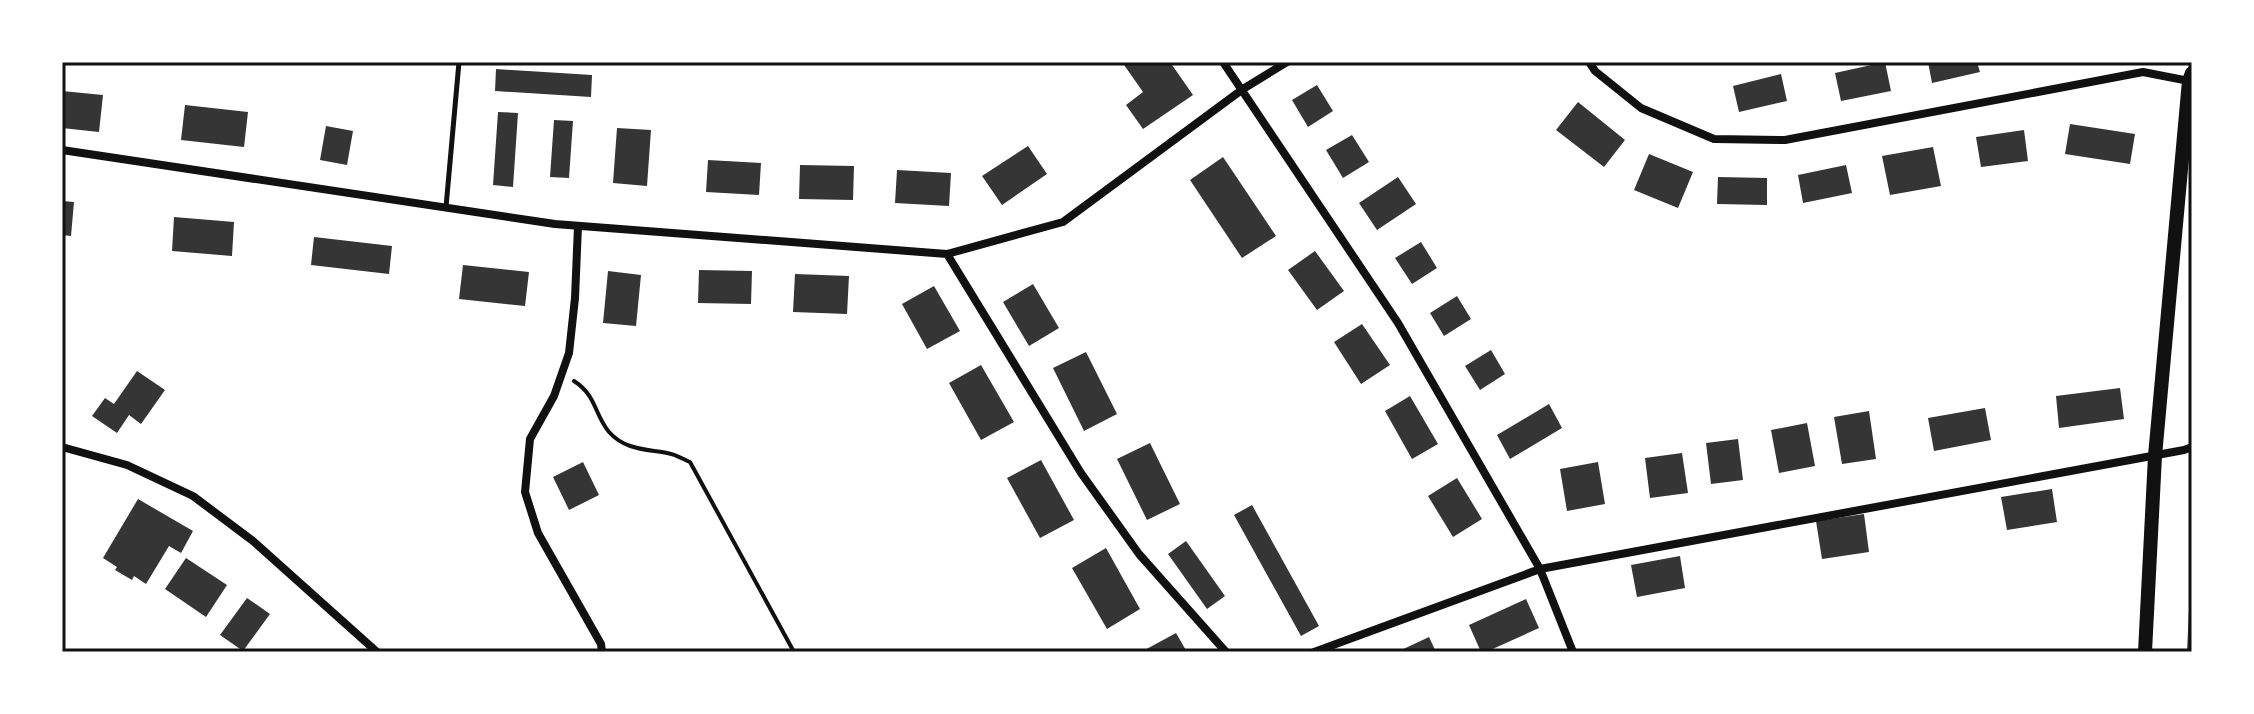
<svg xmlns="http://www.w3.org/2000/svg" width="2254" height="714" viewBox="0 0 2254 714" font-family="'Titillium Web',sans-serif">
	<rect width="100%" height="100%" fill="#fff"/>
	<path fill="#353535" d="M1122,62h48l23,33 -50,34 -17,-24 17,-13z
		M1885,62l6,29 -50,10 -6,-28z
		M1928,62h49l3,10 -48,11z
		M496,69l96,6 -1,22 -96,-6z
		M1781,74l6,27 -48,11 -6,-26z
		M1317,85l16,26 -25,16 -16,-27z
		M62,91l41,4 -4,37 -37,-4z
		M1578,102l47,38 -21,27 -48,-37z
		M185,105l63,7 -4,35 -63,-7z
		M498,112l20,1 -5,74 -20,-2z
		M554,120l19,1 -4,57 -19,-1z
		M2070,124l65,10 -5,30 -65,-10z
		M326,126l27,5 -6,34 -27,-5z
		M617,128l34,2 -4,56 -34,-3z
		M2024,130l4,31 -47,6 -5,-30z
		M1352,135l17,27 -26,16 -17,-28z
		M1028,146l19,28 -45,31 -20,-29z
		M1933,147l8,39 -51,9 -8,-39z
		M1649,154l44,18 -15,36 -44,-18z
		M1223,157l53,79 -34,22 -52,-78z
		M708,160l53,3 -2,32 -53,-3z
		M800,165l54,1 -1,34 -54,-1z
		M1846,165l6,28 -49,10 -5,-28z
		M897,170l54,3 -2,33 -54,-3z
		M1398,177l18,27 -39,26 -18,-27z
		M1718,177l49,1v27l-50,-1z
		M62,201l12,1 -3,34 -9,-1z
		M174,217l60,5 -2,34 -60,-5z
		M314,237l78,9 -3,28 -78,-9z
		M1421,242l16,26 -25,16 -17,-26z
		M1315,251l29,40 -27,19 -29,-40z
		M463,265l66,7 -4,34 -66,-7z
		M699,270l53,1 -1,33 -53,-1z
		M608,271l33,4 -5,51 -33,-3z
		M795,274l54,2 -2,38 -54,-2z
		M1033,284l26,44 -30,18 -26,-44z
		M934,286l26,45 -33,18 -25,-45z
		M1457,296l14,23 -27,17 -14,-23z
		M1362,324l28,41 -29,19 -27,-42z
		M1491,350l14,24 -25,16 -15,-24z
		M1086,352l31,62 -33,17 -31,-63z
		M981,365l33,57 -33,18 -32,-57z
		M137,371l28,19 -24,34 -12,-9 -12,18 -25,-17 13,-18 9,6z
		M2120,388l4,31 -65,9 -3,-32z
		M1410,396l28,48 -26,15 -27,-48z
		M1549,404l13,24 -52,31 -13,-24z
		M1985,408l6,32 -57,11 -6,-33z
		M1869,411l7,48 -34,5 -8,-47z
		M1807,423l8,43 -36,7 -8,-43z
		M1738,439l5,41 -32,4 -5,-41z
		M1150,443l30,61 -33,16 -30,-61z
		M1682,453l6,40 -38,5 -5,-40z
		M1041,460l33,60 -34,18 -33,-60z
		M583,462l16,33 -30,15 -16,-33z
		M1598,462l7,42 -38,7 -7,-42z
		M1457,478l25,41 -29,18 -25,-41z
		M2052,489l5,33 -50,8 -6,-33z
		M138,499l55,32 -12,22 -12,-7 -23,38 -12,-8 -2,4 -17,-10 2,-3 -14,-9z
		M1252,505l67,121 -18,10 -67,-121z
		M1864,514l5,38 -47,7 -6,-38z
		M1186,541l39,55 -18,13 -39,-55z
		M1106,548l34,61 -33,20 -35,-61z
		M1680,556l5,32 -48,9 -6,-32z
		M186,558l41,27 -21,32 -41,-28z
		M2190,589h2v63h-5z
		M247,598l23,16 -27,37 -23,-16z
		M1526,599l13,29 -53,24h-5l-12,-27z
		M1176,633l11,19h-46z
		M1429,637l7,15h-39z"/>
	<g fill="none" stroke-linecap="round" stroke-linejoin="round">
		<path stroke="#111" stroke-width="4" d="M574,381c23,15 20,33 35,51 16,18 37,17 58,21 8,1 16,6 23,9l104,190"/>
		<path stroke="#111" stroke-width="5" d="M446,207l13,-145"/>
		<path stroke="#111" stroke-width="8" d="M1223,62l175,261 142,246 33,83
			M1589,62l6,9 46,37 73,31 71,1 358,-68 46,9
			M62,150l493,74 392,30 116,-32 180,-133 44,-27
			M578,226l-3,72 -6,55 -15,43 -24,43 -5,53 13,41 63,111 1,8
			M947,254l134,219 58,81 87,98
			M62,447l65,18 66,31 60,45 124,111
			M1314,652l226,-83 644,-119 8,-3"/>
		<path stroke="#111" stroke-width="14" d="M2145,652l10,-196 34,-375 3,-8"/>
	</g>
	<rect width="2254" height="714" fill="none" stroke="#ffffff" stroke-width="128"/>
	<rect x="64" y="64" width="2126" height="586" fill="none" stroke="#111" stroke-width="3"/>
</svg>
